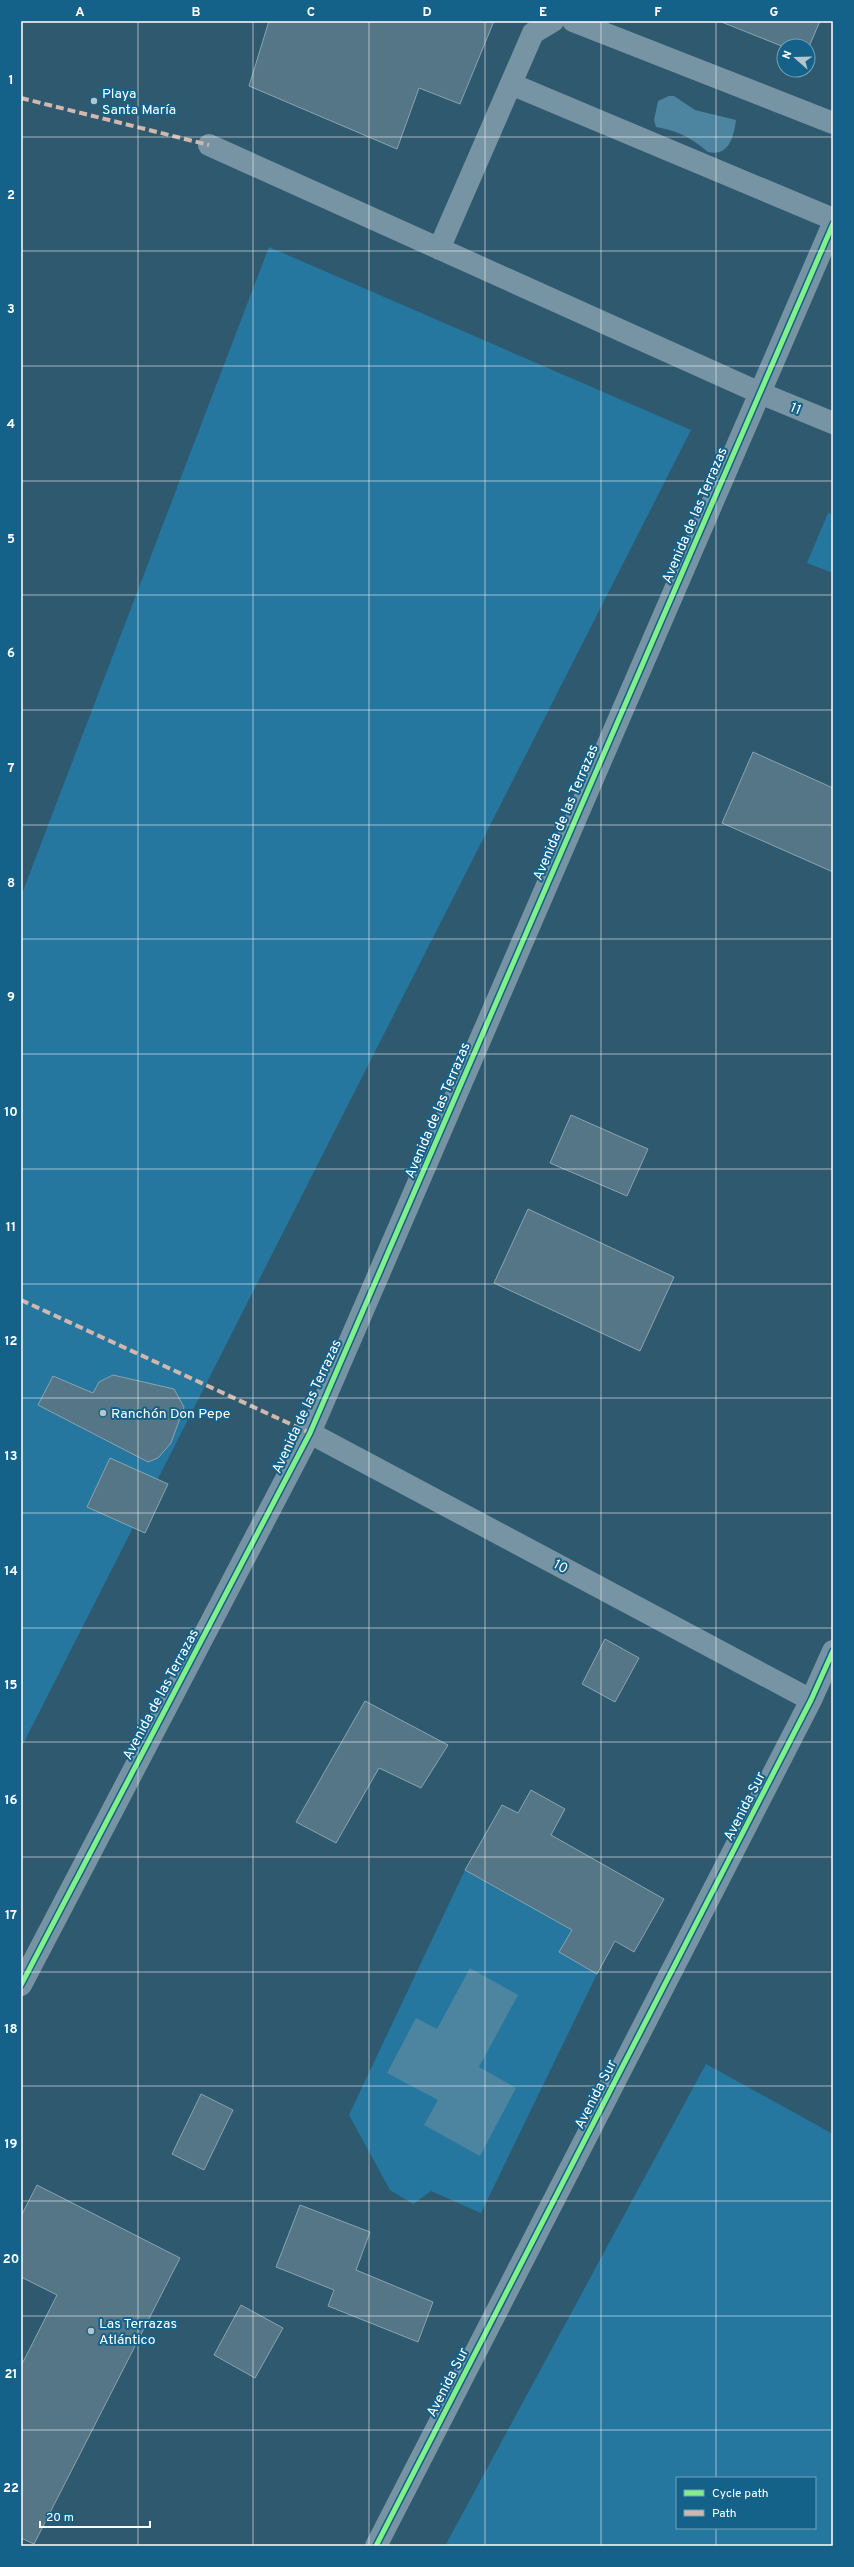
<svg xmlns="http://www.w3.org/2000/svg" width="854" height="2567" viewBox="0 0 854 2567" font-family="Overpass,sans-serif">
	<rect width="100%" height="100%" fill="#2f596e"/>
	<path fill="#25779f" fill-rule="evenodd" d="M269,247l422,183 -670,1318v-852z
		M828,513l5,2v58l-26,-10z
		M465,1870l107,60 -12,22 37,22 -116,239 -50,-22 -18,13 -23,-14 -41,-75z
		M706,2064l127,70v412h-388zM677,2478h138v50h-138z"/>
	<path fill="#4d85a0" d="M669,96h5l21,14 41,10c-2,16 -7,37 -28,32 -17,-14 -29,-21 -52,-25l-2,-7 4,-19z
		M470,1968l48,27 -39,72 37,21 -36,68 -56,-31 14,-25 -51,-27 29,-55 21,11z"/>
	<path fill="#557686" stroke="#89a4b1" d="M269,21h225l-34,83 -41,-16 -22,61 -148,-63z
		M719,21h101l-12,28v-3l-24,1z
		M753,752l80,36v84l-111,-49z
		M571,1115l77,34 -21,47 -77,-33z
		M528,1209l146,68 -34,74 -146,-68z
		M113,1375l61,14 10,18 -13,36 -13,15 -10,4 -110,-57 15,-29 40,17 6,-11z
		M110,1458l58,26 -23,49 -58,-26z
		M605,1639l34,19 -24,44 -33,-18z
		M365,1701l83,44 -27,43 -42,-20 -43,75 -40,-21z
		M531,1790l34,19 -14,26 113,64 -30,53 -19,-11 -18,33 -38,-22 13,-22 -107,-60 37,-65 16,8z
		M201,2094l32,16 -29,60 -32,-16z
		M37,2185l143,73 -146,286 -13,-6v-172l36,-71 -36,-18v-61z
		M300,2205l70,27 -14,38 77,32 -15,40 -90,-36 6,-16 -58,-23z
		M241,2305l42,23 -28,50 -41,-23z"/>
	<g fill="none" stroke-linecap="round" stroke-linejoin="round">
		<path stroke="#7694a4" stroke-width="22" d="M573,21l260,102
			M511,84l322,135
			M209,145l551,248 73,30
			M439,249l94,-216 20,-12
			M310,1433l501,267
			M21,1985l289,-552 523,-1209
			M376,2546l435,-846 22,-49"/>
		<path stroke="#d1b7ad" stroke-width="4" stroke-dasharray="8 4" stroke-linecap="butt" d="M21,98l188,47
			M21,1300l289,133"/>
		<defs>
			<path id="cycleway" d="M21,1985l289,-552 523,-1209
				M376,2546l435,-846 22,-49"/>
		</defs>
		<use href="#cycleway" stroke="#146289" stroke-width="8"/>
		<use href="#cycleway" stroke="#82f089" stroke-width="5"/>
	</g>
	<path fill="none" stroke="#fff" stroke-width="1" stroke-opacity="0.55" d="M138,21v2525M253,21v2525M369,21v2525M485,21v2525M601,21v2525M716,21v2457M21,137h812M21,251h812M21,366h812M21,481h812M21,595h812M21,710h812M21,825h812M21,939h812M21,1054h812M21,1169h812M21,1284h812M21,1398h812M21,1513h812M21,1628h812M21,1742h812M21,1857h812M21,1972h812M21,2086h812M21,2201h812M21,2316h812M21,2430h812M716,2528v18"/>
	<g fill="#b6c5cc" stroke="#146289" stroke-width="1.5">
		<circle cx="94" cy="101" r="4"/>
		<circle cx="103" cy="1413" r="4"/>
		<circle cx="91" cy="2331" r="4"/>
	</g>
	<g text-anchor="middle" stroke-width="4" stroke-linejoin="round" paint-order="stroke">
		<g font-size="14" fill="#fff" stroke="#146289" text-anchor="start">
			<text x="102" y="98">Playa<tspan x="102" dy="16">Santa María</tspan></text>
			<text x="111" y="1418">Ranchón Don Pepe</text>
			<text x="99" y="2328">Las Terrazas<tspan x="99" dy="16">Atlántico</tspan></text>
		</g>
		<g font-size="14" fill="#fff" stroke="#146289">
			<text transform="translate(796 408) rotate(22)" y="5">11</text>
			<text transform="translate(694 515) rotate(-67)" y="5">Avenida de las Terrazas</text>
			<text transform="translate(565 812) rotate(-67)" y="5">Avenida de las Terrazas</text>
			<text transform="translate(437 1110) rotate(-67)" y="5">Avenida de las Terrazas</text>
			<text transform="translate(306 1406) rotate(-65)" y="5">Avenida de las Terrazas</text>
			<text transform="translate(561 1566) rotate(28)" y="5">10</text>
			<text transform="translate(160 1694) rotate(-62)" y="5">Avenida de las Terrazas</text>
			<text transform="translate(744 1806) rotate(-63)" y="5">Avenida Sur</text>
			<text transform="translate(595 2094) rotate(-63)" y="5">Avenida Sur</text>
			<text transform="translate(447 2382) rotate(-63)" y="5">Avenida Sur</text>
		</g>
	</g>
	<rect width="854" height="2567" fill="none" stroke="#146289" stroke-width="44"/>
	<rect x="676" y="2477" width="140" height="52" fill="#146289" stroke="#72a1b8"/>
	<rect x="684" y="2490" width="20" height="6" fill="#82f089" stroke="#72a1b8"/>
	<text x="712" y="2497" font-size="12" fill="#ffffff">Cycle path</text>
	<rect x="684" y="2510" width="20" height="6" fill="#d1b7ad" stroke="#72a1b8"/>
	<text x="712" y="2517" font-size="12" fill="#ffffff">Path</text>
	<g transform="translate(796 58) rotate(290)"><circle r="19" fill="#146289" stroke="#72a1b8"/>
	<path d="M0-3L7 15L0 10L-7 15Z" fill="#b6c5cc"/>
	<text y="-6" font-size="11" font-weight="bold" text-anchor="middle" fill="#ffffff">N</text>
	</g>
	<path d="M40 2521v6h110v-6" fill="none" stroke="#ffffff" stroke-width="2"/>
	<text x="46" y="2521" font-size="12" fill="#ffffff" stroke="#146289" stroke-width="3" paint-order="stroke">20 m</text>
	<rect x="22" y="22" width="810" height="2523" fill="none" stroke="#fff" stroke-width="1.5"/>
	<g font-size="13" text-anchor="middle" font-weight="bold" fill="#fff">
		<text x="80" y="16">A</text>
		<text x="196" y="16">B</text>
		<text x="311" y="16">C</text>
		<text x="427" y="16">D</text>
		<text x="543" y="16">E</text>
		<text x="658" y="16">F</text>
		<text x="774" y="16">G</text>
		<text x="11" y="84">1</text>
		<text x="11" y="199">2</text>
		<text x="11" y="313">3</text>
		<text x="11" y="428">4</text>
		<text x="11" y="543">5</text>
		<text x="11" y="657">6</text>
		<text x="11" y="772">7</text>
		<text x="11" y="887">8</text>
		<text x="11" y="1001">9</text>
		<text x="11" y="1116">10</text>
		<text x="11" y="1231">11</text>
		<text x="11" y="1345">12</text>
		<text x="11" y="1460">13</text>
		<text x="11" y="1575">14</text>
		<text x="11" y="1689">15</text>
		<text x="11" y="1804">16</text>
		<text x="11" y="1919">17</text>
		<text x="11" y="2033">18</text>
		<text x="11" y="2148">19</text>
		<text x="11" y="2263">20</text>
		<text x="11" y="2378">21</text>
		<text x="11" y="2492">22</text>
	</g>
</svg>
